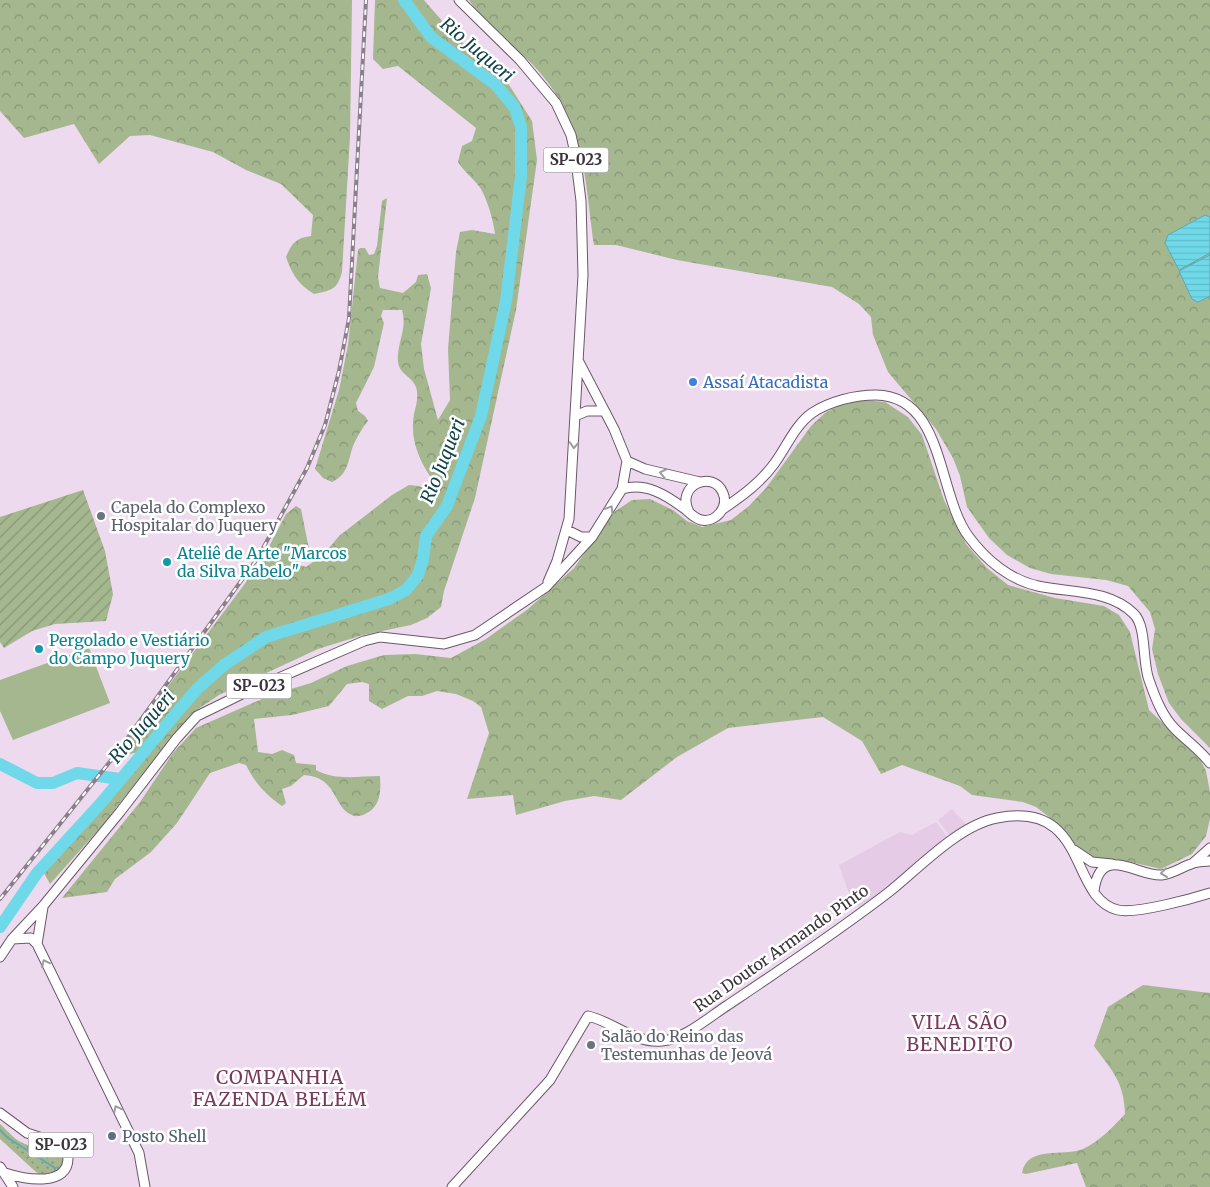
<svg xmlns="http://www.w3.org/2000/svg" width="1210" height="1187" viewBox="0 0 1210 1187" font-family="Merriweather,serif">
	<defs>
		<pattern id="forest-crowns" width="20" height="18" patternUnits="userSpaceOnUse" patternTransform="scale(1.25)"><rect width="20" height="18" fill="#a4b78f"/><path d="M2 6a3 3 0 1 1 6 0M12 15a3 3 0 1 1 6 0" fill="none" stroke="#879676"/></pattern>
		<pattern id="park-dots" width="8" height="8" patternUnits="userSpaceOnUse" patternTransform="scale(1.25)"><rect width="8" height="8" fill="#a4b78f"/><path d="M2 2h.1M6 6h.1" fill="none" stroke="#879676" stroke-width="1.8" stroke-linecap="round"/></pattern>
		<pattern id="garden-furrows" width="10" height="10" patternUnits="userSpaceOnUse" patternTransform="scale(1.25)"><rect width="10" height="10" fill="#a4b78f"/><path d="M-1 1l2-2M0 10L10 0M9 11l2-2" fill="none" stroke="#879676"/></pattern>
		<pattern id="water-rules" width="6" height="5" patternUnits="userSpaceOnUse" patternTransform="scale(1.25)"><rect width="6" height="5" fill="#6fd9e9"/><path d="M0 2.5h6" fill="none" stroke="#61bbc9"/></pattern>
	</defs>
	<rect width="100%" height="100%" fill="#eedaee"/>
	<path fill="#e5cbe5" d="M952,809l15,16 -16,12 -13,-17z
		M936,822l12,16 -88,71 -11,-16 -10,-28 61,-33 12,3z"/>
	<path fill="#a4b78f" d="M89,648l21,55 -97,37 -13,-29v-31z"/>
	<path fill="url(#forest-crowns)" d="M0,0h352l-2,137 -8,135c-5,18 -10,18 -28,22 -16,-10 -22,-20 -28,-37 6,-14 10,-19 25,-21l2,-21 -32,-31 -35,-14 -33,-18 -63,-17 -20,1 -31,28 -25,-40 -50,14 -24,-27z
		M375,0h49l32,37 48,40 28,44 5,39 -21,150 -19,87 -22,101 -31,93 -3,16 -14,11 -16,7 -48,10 -45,14 -99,46 -28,19 -91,114 -50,56 -7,-13 61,-67 38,-49 -3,-3 -24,5 146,-195 25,-48 10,-8 5,3 8,40 -12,15 9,3 18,-13 15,-18 53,-41 17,-10 10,1 16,8 2,-8c-16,-21 -28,-45 -23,-72 2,-9 5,-17 2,-27 -5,-13 -20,-12 -18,-32 1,-16 9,-28 4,-45h-19l-2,6 3,7 -10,44 -18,36 2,8 7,5 3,5c-6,7 -11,16 -15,25 -5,15 -5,29 -21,36l-9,-4 -8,-9 24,-79 9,-45 10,-95 2,-2h5l4,7 5,-1 3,-8 5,-45 5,-3 -9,79 2,11 23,5 13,-11 2,-7 9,-1 4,14 -10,56 3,25 14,51 12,-20 -2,-51 8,-97 4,-20 12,-2 23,4c-2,-15 -7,-32 -14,-45 -5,-8 -17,-17 -23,-27l4,-16 10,-5 4,-13 -78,-62 -15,3 -10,-10z
		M469,0h741v748l-29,-29 -12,-16 -11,-29 -6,-25 3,-20 -5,-17 -22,-26 -22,-6 -55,-6 -21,-6 -23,-13 -18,-17 -22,-31 -7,-31 -7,-18 -17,-29 -48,-57 -15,-37 -2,-18 -12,-13 -27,-17 -155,-27 -61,-15h-22c-10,-71 -8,-124 -61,-180 -20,-21 -48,-40 -64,-65z
		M864,400l21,2 23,15 14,18 22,65 22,44 21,24 21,17 47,13 49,8 15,9 11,17 19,78 50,47 7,14 4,21v27l-4,17 -14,18 -31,15 -35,-8h-28l-11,-3 -30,-35 -21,-16 -13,-5 -51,-7 -12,-9 -58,-21 -21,9 -19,-33 -39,-24 -95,11 -51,29 -56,43 -27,-4 -29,5 -49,14 -3,-20 -46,4 22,-66 -8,-26 -8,-6 -17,-7 -19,-3 -15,5h-14l-26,13 -13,-8v-17l-7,-2 -15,2 -18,22 -37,9 -38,4 4,33 14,2 10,-4 12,5 2,8 20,2v5c20,11 42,6 64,6 1,16 1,32 -17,39 -4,1 -8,2 -11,0 -19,-7 -14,-38 -48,-40l-13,11 -9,3 4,14 -4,3c-16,-11 -27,-23 -36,-41l-7,-2 -29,10 -33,50 -26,29 -36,27 -8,13 -45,6 78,-96 33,-49 23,-25 75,-33 40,-12 36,-17 37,-11 31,-1 36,4 35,-19 42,-30 46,-41 40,-56 18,-12 18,-1 23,11 14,11 15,6 29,-7 18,-14 17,-18 45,-62 14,-13 13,-7z
		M1143,985l67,8v194h-124l-9,-24 -51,11 -4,-1c5,-28 41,-16 61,-24 17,-8 30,-22 42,-35 -1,-33 -13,-43 -31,-68l14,-39z"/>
	<path fill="url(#park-dots)" d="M0,1124c9,8 16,18 28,21 13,4 22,1 34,9l2,9 -3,10 -19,3 -6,-4 -36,-33z"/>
	<path fill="url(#garden-furrows)" d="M83,490l22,61 8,43 -7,27 -51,3 -23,7 -28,17 -4,-6v-125z"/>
	<path fill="url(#water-rules)" stroke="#60a8b5" d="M1205,215l5,2v36l-31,17 -14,-27 3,-8z
		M1210,255v41l-12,6 -6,-3 -13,-28z"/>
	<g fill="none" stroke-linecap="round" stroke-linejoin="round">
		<path stroke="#60a8b5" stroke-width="2" d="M0,1130l8,8 47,30v4"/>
		<path stroke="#6fd9e9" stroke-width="12" d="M0,764l37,19h16l24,-10 43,6
			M0,927l37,-54 64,-70 77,-92 19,-22 27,-24 42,-28 123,-38 17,-9 12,-15 5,-16 3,-23 21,-30 34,-90 25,-115 15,-125v-49l-6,-19 -19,-23 -65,-48 -27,-37"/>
		<defs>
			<path id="major" d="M459,0l61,60 36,43 15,32 4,18 6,48 2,74 -14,244 -12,42 -9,21
				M575,416l12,-5h16
				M627,461l18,8 55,13
				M622,489c24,-7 44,6 63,20 5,4 9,9 16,11 15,3 28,-13 22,-27 -10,-24 -48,-8 -34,19
				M723,509c19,-13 37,-26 51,-45 12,-16 21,-39 38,-51 18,-12 43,-18 64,-18 69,1 61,100 93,142 17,23 41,43 69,49 32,7 71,3 96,28 13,13 8,48 15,66 6,17 13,36 26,49 12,12 25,21 35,34
				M567,530l14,7h11
				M1074,850l18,12 20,2
				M1193,863l17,-15
				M1094,891c6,-49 44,-14 68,-16 10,-1 20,-8 29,-11 6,-3 13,-2 19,-3
				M43,907l-6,37 102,209 6,34
				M12,939l19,-1 6,6
				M0,957l12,-18 31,-33 77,-94 57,-74 20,-22 47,-23 120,-52 16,-4 64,7 31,-9 71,-48 46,-50 30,-48 5,-28 -13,-32 -35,-67
				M0,1113l27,20 33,11 8,13c1,30 -41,23 -63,16
				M0,1167l13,20
				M452,1187l98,-107 38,-64c26,6 47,28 74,25 23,-2 47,-24 66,-36 55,-37 109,-73 161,-113 30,-24 70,-67 108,-74 93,-18 71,80 121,92 18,4 73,-11 92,-17"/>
		</defs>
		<use href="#major" stroke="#6a5869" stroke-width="11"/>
		<use href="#major" stroke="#fff" stroke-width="9"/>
		<defs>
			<path id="rail" d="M0,899l116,-145 141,-195 50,-91 18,-43 14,-54 10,-53 17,-318"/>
		</defs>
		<use href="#rail" stroke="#8c7e8c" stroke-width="4"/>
		<use href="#rail" stroke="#fff" stroke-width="2" stroke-dasharray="5.5" stroke-linecap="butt"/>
	</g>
	<defs><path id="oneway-chevron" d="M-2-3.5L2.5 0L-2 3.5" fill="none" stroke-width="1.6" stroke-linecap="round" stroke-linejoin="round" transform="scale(1.25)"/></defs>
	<g stroke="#9e9a9e">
		<use href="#oneway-chevron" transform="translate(574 445) rotate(93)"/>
		<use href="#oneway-chevron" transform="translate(663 473) rotate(-168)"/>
		<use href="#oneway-chevron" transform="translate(610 509) rotate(-59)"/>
		<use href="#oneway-chevron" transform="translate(1164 873) rotate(173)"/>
		<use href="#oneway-chevron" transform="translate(45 963) rotate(-116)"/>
		<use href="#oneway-chevron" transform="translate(117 1109) rotate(-116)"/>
	</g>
	<circle fill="#3f7fe0" stroke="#fff" stroke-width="2" cx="693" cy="382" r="5"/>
	<g fill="#6b7280" stroke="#fff" stroke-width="2">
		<circle cx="101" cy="516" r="5"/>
		<circle cx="591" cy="1045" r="5"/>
	</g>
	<g fill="#0f9aa8" stroke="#fff" stroke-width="2">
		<circle cx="167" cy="562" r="5"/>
		<circle cx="39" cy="649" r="5"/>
	</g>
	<circle fill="#5c6f8a" stroke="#fff" stroke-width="2" cx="112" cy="1136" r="5"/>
	<g text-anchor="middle" stroke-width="5" stroke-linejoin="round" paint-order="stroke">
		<g fill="#fff" stroke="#767176" stroke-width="1">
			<rect x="543.5" y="147.5" width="65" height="25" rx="4"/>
			<rect x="226.5" y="673.5" width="65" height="25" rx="4"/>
			<rect x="28.5" y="1132.5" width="65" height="25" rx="4"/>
		</g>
		<g font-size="15" font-weight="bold" fill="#3c343c">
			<text x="576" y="165">SP-023</text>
			<text x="259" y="691">SP-023</text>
			<text x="61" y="1150">SP-023</text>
		</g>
		<g font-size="16" fill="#366cbe" stroke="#fff" text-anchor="start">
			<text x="703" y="388">Assaí Atacadista</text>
		</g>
		<g font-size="16" fill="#5b616d" stroke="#fff" text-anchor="start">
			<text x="111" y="513">Capela do Complexo<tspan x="111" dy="18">Hospitalar do Juquery</tspan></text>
			<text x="601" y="1042">Salão do Reino das<tspan x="601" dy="18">Testemunhas de Jeová</tspan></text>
		</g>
		<g font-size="16" fill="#0d838f" stroke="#fff" text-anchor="start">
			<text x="177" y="559">Ateliê de Arte "Marcos<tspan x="177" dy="18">da Silva Rabelo"</tspan></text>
			<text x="49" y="646">Pergolado e Vestiário<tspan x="49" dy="18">do Campo Juquery</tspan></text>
		</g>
		<g font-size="16" fill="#3c343c" stroke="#fff">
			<text transform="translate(781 948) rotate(-35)" y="6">Rua Doutor Armando Pinto</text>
		</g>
		<g font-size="16" fill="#4e5e75" stroke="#fff" text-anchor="start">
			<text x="122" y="1142">Posto Shell</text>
		</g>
		<g font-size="18" font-style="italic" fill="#0f4148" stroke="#fff">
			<text transform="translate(477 50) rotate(40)" y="6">Rio Juqueri</text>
			<text transform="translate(443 461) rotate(-68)" y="6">Rio Juqueri</text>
			<text transform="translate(142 727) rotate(-49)" y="6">Rio Juqueri</text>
		</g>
		<g font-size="19" letter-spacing="1" fill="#79395d" stroke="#fff">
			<text x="960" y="1029">VILA SÃO<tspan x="960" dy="22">BENEDITO</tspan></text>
			<text x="280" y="1084">COMPANHIA<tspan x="280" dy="22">FAZENDA BELÉM</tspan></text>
		</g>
	</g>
</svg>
